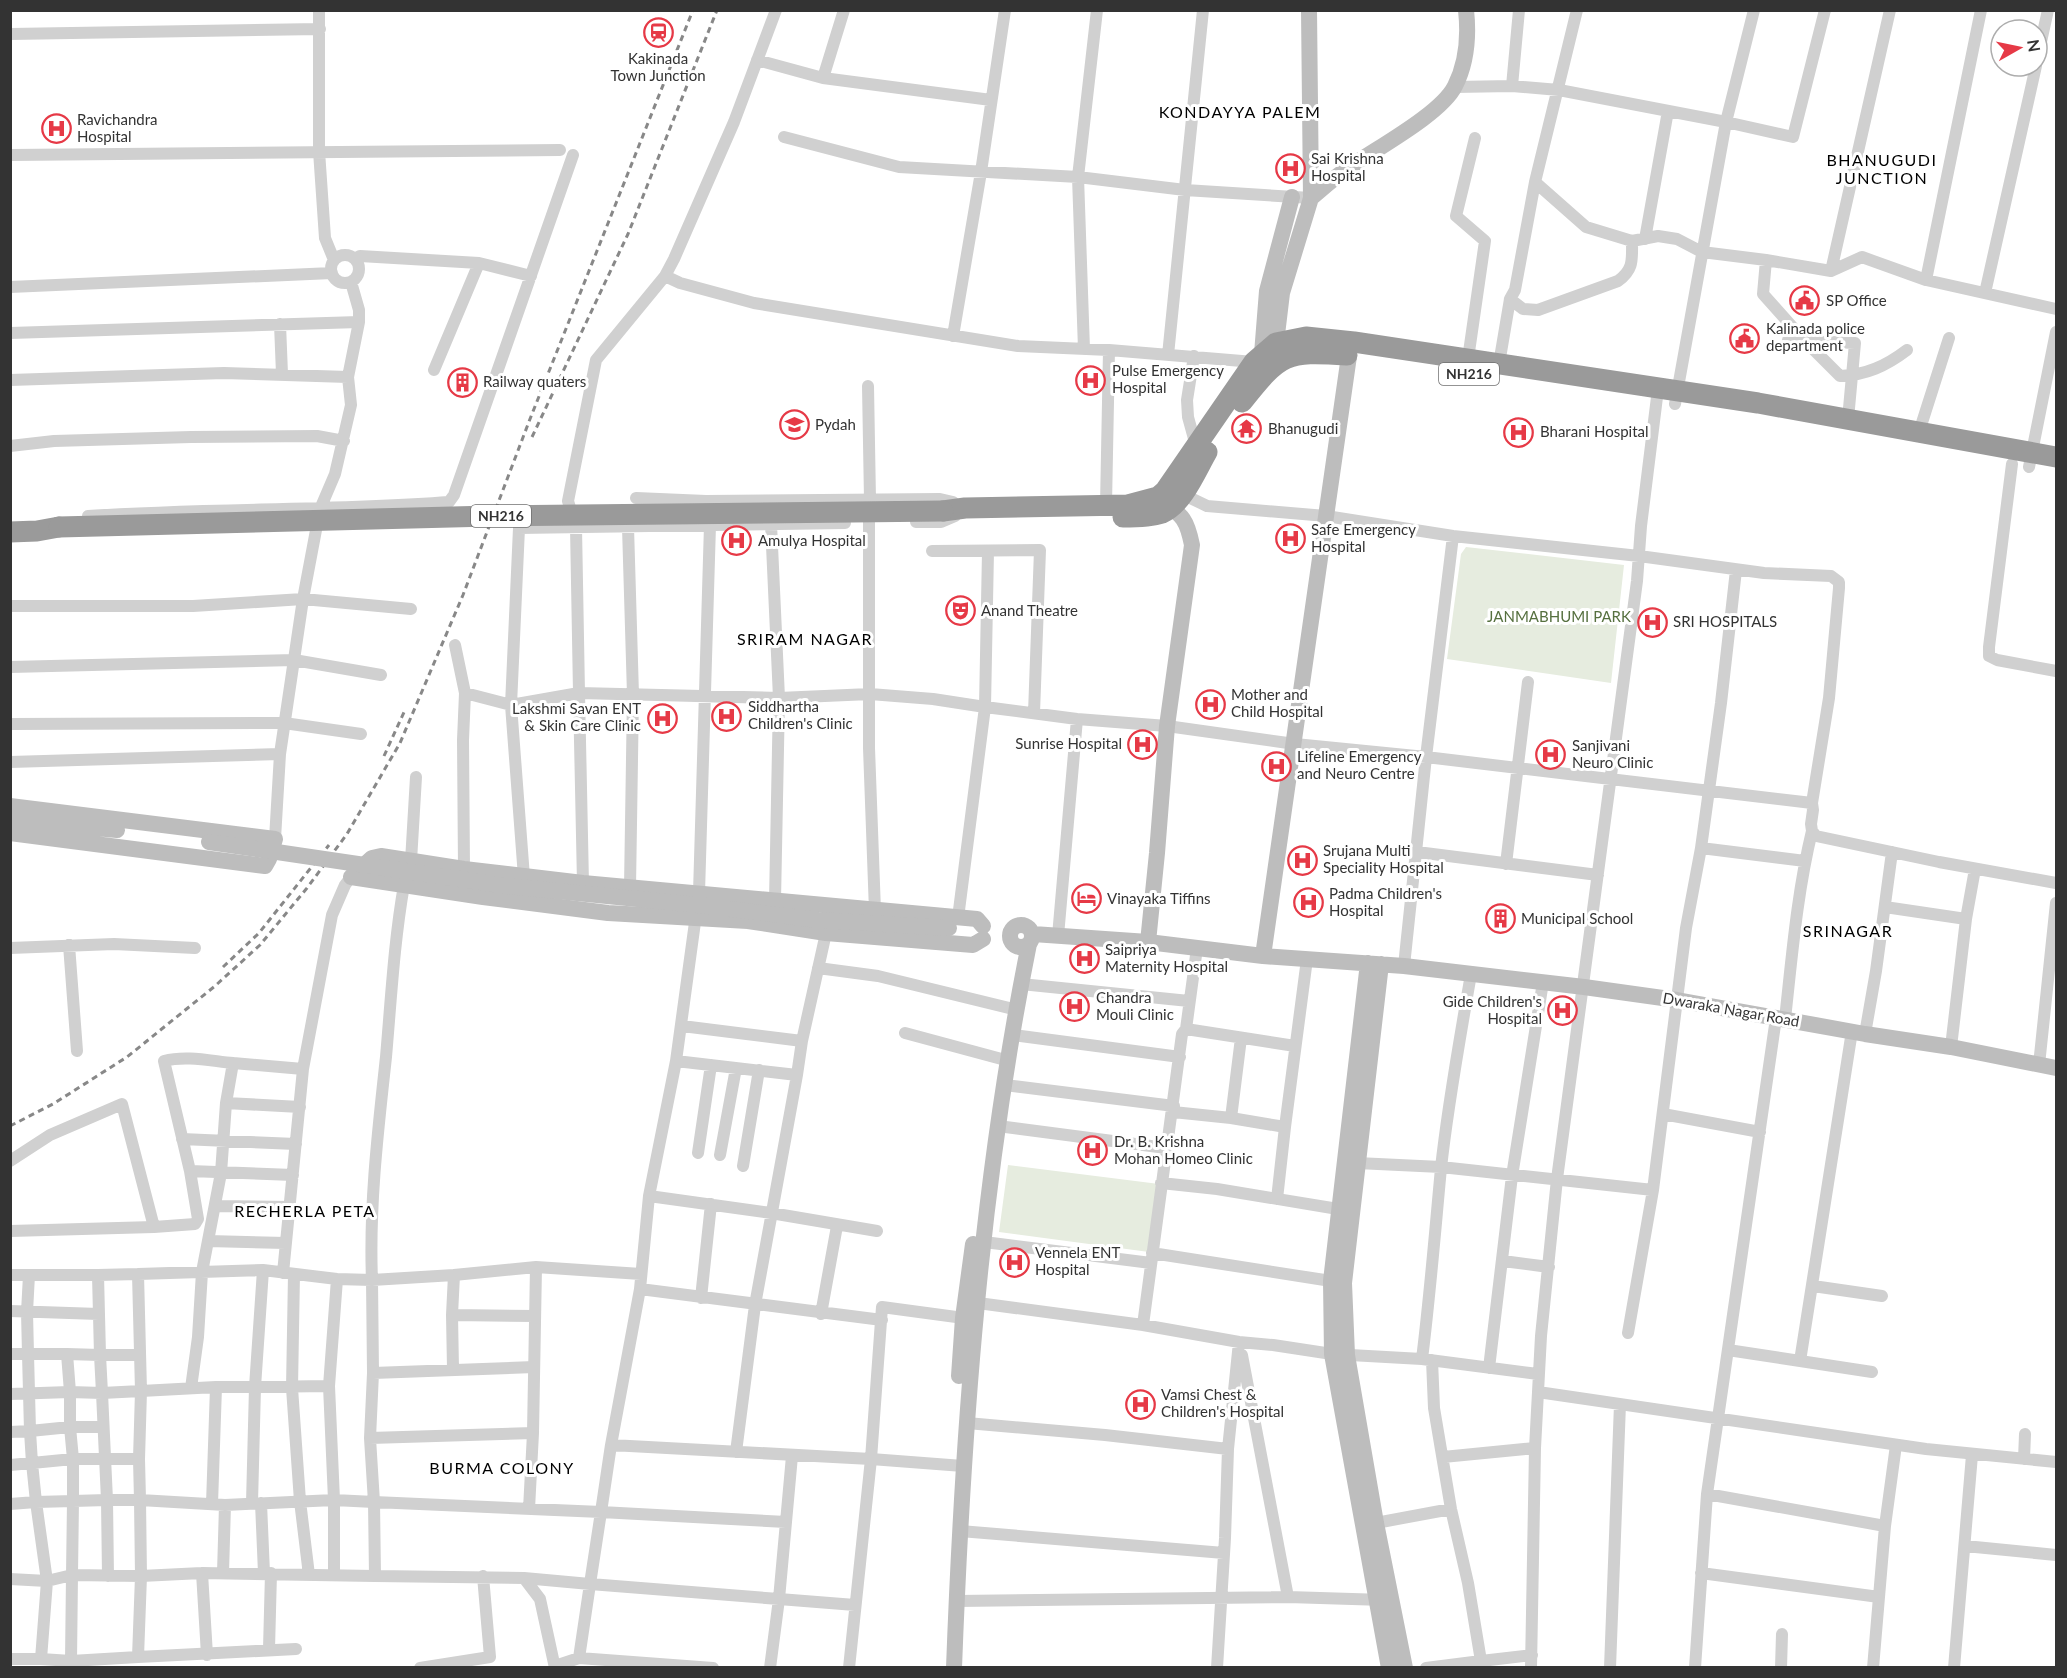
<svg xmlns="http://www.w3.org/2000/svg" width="2067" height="1678" viewBox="0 0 2067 1678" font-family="Lato,sans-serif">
	<rect width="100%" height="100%" fill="#fff"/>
	<path fill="#e6ecdf" d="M1466,547l158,18 -13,118 -164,-24 14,-105z
		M1008,1165l151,19 -10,68 -150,-20z"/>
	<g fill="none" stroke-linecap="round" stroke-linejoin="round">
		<path stroke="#d0d0d0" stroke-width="12" d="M319,10v141l6,87 9,22
			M776,10l-42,112 -60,137 -9,17 -69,84 -28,141 8,26 3,166 200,5 91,-4 63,5 52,8 3,-156
			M1577,10l-42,172 -20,108 -5,9 13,10 15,1 80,-29c16,-12 14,-21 14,-40
			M1981,10l-55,270 130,29
			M10,34l310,-5
			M757,60l66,18 168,22
			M2037,60l11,-50
			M823,78l21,-68
			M1512,86l7,-76
			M1455,87l57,-1 47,4 167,32 67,15 32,-127
			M784,137l115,30 179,10 107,13 126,8
			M10,155l550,-5
			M1535,182l51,45 46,14 26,-5 19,3 25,13 64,8 65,11 59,-261
			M1645,239l23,-128
			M331 269a14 14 0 1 1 28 0a14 14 0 1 1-28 0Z
			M355,259l5,-3 119,7 52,13
			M1766,260l-3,34 41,46 36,36c26,-1 46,-10 67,-26
			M1831,271l31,-14 64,23
			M665,276l15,7 74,20 264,43 91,4 145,12
			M10,287l322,-14
			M1985,293l51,-227
			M280,324l2,50
			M10,333l349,-11
			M953,336l28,-164 24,-162
			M1788,340l67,3 -7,76
			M1084,349l-6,-172 19,-167
			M1168,355l35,-345
			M1194,356l-7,44 1,17 8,29
			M1468,359l17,-118 -29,-25 19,-78
			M1499,364l11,-65
			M434,370l45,-107
			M10,380l214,-7 124,4
			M868,386l2,114
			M1675,404l51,-282 28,-112
			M1919,432l30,-94
			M10,446l44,-5 137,-4 126,-1 27,5
			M2012,464l-23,183v9l8,4 59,11
			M2029,467l27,-135
			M1182,494l25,12 119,10 127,20 186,20 125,17 67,3 8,6v6l-10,110 -17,105 1,7 -2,14 1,7 4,5 123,26 117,21
			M636,498l70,3 234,-2 13,3 7,6
			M1106,505l3,-155
			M88,516c120,-8 241,-5 361,-14l5,-7 119,-340
			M869,522v226l6,163
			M916,522h25l14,-6
			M771,524l8,174 -4,203
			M710,525l-11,368 -23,168 121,14 5,-34 24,-108
			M628,527l5,168 -3,193
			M932,551l108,-1 -6,163
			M10,606h183l110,-7 108,10
			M455,645l10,48 -2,47 1,129
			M10,667l284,-7 87,15
			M465,693l46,12 68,-12 4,190
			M10,724l274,-1 77,11
			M10,762l270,-8
			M275,839l5,-85 23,-155 17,-90 15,-35 16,-69 -3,-28 11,-55v-12l-8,-28
			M1701,848l104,13
			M1417,852l181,23
			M411,861l5,-84
			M1506,864l22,-182
			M524,877l-13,-172 8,-177 326,-5
			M1885,907l81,12 -15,128
			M958,918l27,-211 92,12 90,7 128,18 131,13 386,46
			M1966,919l9,-50
			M1058,936l19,-217
			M69,945l8,106
			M10,948l104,-4 81,4
			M1404,966l22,-209 27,-221
			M818,968l60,8 139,34
			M1021,984l168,17
			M1785,1019c7,-63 12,-126 27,-188
			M682,1026l120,15
			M1186,1029l109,17
			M905,1033l104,28
			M1865,1034l11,-63 16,-119
			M1013,1035l167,22
			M676,1061l-27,135 -9,93 -29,156 260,14 11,-152 89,12
			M233,1063l70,6
			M2039,1065l17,-162
			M1005,1085l169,21
			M226,1103l74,4
			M1173,1112l58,6 54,9 22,-168
			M1663,1114l97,18
			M1231,1118l10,-80
			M998,1126l168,22
			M182,1139l114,5
			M698,1153l13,-88
			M720,1155l16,-87
			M10,1161l40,-26 72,-31 32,123 41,-3 3,-5 -8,-48
			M1357,1163l84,4 212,23 -25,143
			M743,1166l16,-96
			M1161,1183l56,6 121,20
			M1653,1190l33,-262 15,-80 20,-145 15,-133
			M649,1196l122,17 106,18
			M1277,1199l8,-72
			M215,1206l75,1
			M10,1231l144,-4
			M208,1241l78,2
			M984,1242l167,21
			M1152,1253l179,28
			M1503,1261l46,6
			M263,1270l-8,117 74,-1 5,114v75
			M283,1273l20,-204 29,-154 13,-30 6,-8
			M138,1274l-40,1 2,80h40
			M294,1274l-2,114 8,113 9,74
			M10,1275h88
			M1813,1286l69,10
			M640,1289l242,31
			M701,1298l10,-94
			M978,1303l165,22 96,17 34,3 59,9 90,5 116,15
			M10,1311l89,3
			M821,1314l16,-88
			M452,1315l2,-40 82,-8
			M1143,1325l39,-291 4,-5 11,-81
			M1728,1350l144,22
			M10,1354h18l-1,-42 2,-37
			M67,1354h-39l2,77 40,-4 3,32h66
			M1242,1355l46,242
			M1422,1359c8,-64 13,-127 19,-191 7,-65 19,-130 30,-194
			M1800,1361l52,-330
			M1489,1368l23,-192 31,-194
			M453,1369l-1,-54 83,1
			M373,1373l-1,-93 82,-5
			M329,1386l8,-107
			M191,1388l7,-51 4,-65 19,-99 5,-70 7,-40c-22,-2 -47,-8 -69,-2l26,110 103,4
			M1538,1392l388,57 130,13
			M10,1394l60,-2 -3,-38 33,1 2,38 39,-2 -2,68 1,41h-33l-5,-107 -32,-1v35h33
			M967,1423l138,12 123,14 11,-107
			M10,1432l20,-1 2,32 41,-4v42l34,-1 1,76
			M370,1438l163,-5
			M611,1445l-10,67 185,10 6,-66
			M736,1452l19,-147 42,-230
			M1443,1457l92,-9 6,-112 16,-157 80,-598 4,-55 17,-137
			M2024,1459l1,-25
			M10,1465l22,-2 4,39 37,-1 -1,74 -25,6 -37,-2
			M1707,1494l178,32 -12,142
			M252,1503l3,-116h-39l-75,4 -3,-117 125,-4 74,9 35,1c-3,-74 6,-150 14,-223 5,-57 8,-115 18,-172
			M261,1503l3,70
			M10,1504l26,-2 11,79 -6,78 30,2
			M212,1504l4,-117
			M529,1509l4,-76 3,-166 105,7
			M1376,1523l75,-14
			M1885,1526l11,-81
			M960,1531l264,22
			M1965,1546l91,9
			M202,1573l5,82
			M223,1573l2,-68
			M1701,1573l178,24
			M72,1575l69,1 -3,81 -67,4z
			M375,1576l-173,-3 -61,3 -1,-76 85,5 109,-5 40,2 -4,-64 3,-65 161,-6
			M524,1578l-149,-2 -1,-74 227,10 -11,72 189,15 7,-77
			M957,1601l331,-4 96,3
			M269,1649l2,-76
			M138,1657l158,-8
			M10,1659h31
			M1481,1661l51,-6
			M555,1666l24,-8
			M420,1668l70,-11 -7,-81
			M555,1668l-15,-69 -16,-21 66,6 -11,74 134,10
			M770,1668l9,-69 76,6
			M849,1668l22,-209 92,7
			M1217,1668l8,-130 3,-89
			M1426,1668l55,-7 -13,-78 -17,-74 -17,-101 -2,-48
			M1531,1668l4,-220
			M1610,1668l10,-264
			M1695,1668l12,-174 69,-476
			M1781,1668l1,-34
			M1954,1668l18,-213"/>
		<path stroke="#bdbdbd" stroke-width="16" d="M1311,198c13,-11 25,-22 39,-31 27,-19 91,-53 105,-81 12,-24 14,-49 11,-76
			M1262,354l5,-63 25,-94
			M1278,354l-2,-11 6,-50 29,-95 -2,-188
			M10,806l265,33 -6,20 -4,7 -255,-33
			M10,820l107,10
			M351,877l21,-19 9,-2 83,13 119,14 394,36 6,7
			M351,877l132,20 125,16 140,8 78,12 147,12 10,-6
			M1010 936a11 11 0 1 1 22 0a11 11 0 1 1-22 0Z
			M1033,934l115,8 115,14 141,10 180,21 93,13 188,34 86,13 105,21
			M1148,942l9,-89 10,-127 25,-181c-5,-25 -9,-29 -29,-44
			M1263,956l86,-600
			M1368,963l-37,318 1,73 57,314
			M1381,964l-37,319 3,72 29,168 29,145
			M959,1376l4,-58 10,-74
			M954,1668c9,-243 27,-486 75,-724"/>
		<path stroke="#9a9a9a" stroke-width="21" d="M1242,402c39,-49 43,-51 105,-47
			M943,511l22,-3 163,-3 30,-8 7,-6 89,-129 22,-19 30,-6 48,5 404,61 298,54
			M1123,517c12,0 27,0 39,-4 21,-9 34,-42 45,-61
			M10,532l27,-1 22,-4"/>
		<path stroke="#888" stroke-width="3" stroke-dasharray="6 4.5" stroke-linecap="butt" d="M532,437l96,-203 89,-224
			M384,756l21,-46
			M223,967l36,-34 70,-88
			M10,1126l43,-22 74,-47 88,-71 45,-41 47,-57 40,-54 53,-91 63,-148 67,-176 163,-409"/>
		<path stroke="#bdbdbd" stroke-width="16" d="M209,842l298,44 191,19 120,15 131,8"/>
		<path stroke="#9a9a9a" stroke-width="21" d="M59,527l432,-11 452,-5"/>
	</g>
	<defs>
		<symbol id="station-ring" viewBox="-11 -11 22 22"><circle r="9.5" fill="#fff" stroke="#e63946" stroke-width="1.5"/><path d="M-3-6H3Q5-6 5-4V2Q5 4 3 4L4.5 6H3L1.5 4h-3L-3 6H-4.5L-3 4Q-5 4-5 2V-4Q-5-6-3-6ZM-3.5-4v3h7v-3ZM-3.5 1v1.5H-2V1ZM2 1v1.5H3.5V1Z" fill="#e63946"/></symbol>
		<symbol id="hospital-ring" viewBox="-11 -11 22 22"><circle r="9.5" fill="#fff" stroke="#e63946" stroke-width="1.5"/><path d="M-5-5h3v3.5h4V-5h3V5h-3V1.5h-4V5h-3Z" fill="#e63946"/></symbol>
		<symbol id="civic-ring" viewBox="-11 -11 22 22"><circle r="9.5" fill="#fff" stroke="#e63946" stroke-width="1.5"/><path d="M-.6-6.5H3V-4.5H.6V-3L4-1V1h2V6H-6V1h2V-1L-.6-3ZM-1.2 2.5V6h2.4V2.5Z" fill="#e63946"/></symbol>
		<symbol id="building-ring" viewBox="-11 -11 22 22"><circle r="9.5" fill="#fff" stroke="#e63946" stroke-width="1.5"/><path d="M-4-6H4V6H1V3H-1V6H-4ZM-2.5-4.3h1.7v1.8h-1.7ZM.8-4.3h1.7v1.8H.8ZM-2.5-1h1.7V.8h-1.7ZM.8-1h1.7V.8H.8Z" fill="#e63946"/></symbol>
		<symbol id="university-ring" viewBox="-11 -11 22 22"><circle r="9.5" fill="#fff" stroke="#e63946" stroke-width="1.5"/><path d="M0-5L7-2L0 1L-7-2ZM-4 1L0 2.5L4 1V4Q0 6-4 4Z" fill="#e63946"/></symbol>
		<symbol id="temple-ring" viewBox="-11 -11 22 22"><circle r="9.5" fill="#fff" stroke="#e63946" stroke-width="1.5"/><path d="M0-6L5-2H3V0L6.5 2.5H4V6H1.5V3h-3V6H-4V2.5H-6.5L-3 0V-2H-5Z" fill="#e63946"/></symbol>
		<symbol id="theatre-ring" viewBox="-11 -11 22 22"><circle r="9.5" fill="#fff" stroke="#e63946" stroke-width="1.5"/><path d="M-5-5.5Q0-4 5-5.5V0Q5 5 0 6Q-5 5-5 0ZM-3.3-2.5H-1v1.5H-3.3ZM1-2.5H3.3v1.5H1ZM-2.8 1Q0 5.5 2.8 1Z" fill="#e63946"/></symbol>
		<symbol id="hotel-ring" viewBox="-11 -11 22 22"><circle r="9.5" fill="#fff" stroke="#e63946" stroke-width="1.5"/><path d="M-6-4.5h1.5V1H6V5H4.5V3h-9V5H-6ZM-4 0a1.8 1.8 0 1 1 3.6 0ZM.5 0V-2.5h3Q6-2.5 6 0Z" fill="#e63946"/></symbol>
	</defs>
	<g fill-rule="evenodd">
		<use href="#station-ring" x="642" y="16" width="33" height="33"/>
		<use href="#hospital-ring" x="40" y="112" width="33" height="33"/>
		<use href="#hospital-ring" x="1274" y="152" width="33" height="33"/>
		<use href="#civic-ring" x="1788" y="284" width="33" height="33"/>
		<use href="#civic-ring" x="1728" y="322" width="33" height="33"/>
		<use href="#hospital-ring" x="1074" y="364" width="33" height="33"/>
		<use href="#building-ring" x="446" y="366" width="33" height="33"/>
		<use href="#university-ring" x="778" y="408" width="33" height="33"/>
		<use href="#temple-ring" x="1230" y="412" width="33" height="33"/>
		<use href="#hospital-ring" x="1502" y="416" width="33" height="33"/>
		<use href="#hospital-ring" x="1274" y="522" width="33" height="33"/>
		<use href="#hospital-ring" x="720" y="524" width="33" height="33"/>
		<use href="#theatre-ring" x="944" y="594" width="33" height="33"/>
		<use href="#hospital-ring" x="1636" y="606" width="33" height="33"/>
		<use href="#hospital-ring" x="1194" y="688" width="33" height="33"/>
		<use href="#hospital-ring" x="710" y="700" width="33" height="33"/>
		<use href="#hospital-ring" x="646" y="702" width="33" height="33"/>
		<use href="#hospital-ring" x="1126" y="728" width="33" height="33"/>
		<use href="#hospital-ring" x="1534" y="738" width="33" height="33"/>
		<use href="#hospital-ring" x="1260" y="750" width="33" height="33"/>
		<use href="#hospital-ring" x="1286" y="844" width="33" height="33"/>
		<use href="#hotel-ring" x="1070" y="882" width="33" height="33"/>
		<use href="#hospital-ring" x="1292" y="886" width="33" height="33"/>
		<use href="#building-ring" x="1484" y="902" width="33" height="33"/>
		<use href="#hospital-ring" x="1068" y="942" width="33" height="33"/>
		<use href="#hospital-ring" x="1058" y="990" width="33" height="33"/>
		<use href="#hospital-ring" x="1546" y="994" width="33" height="33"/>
		<use href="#hospital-ring" x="1076" y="1134" width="33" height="33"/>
		<use href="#hospital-ring" x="998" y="1246" width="33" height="33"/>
		<use href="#hospital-ring" x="1124" y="1388" width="33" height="33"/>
	</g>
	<g text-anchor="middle" stroke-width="6" stroke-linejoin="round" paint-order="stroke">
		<g fill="#fff" stroke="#707070" stroke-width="1.5">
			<rect x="1439" y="363" width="60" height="22" rx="4.5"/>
			<rect x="471" y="505" width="60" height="22" rx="4.5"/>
		</g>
		<g font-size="14" font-weight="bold" fill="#333">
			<text x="1469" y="379">NH216</text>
			<text x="501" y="521">NH216</text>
		</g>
		<g font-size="15" fill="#333" stroke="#fff" text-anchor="start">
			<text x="658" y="64" text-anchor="middle">Kakinada<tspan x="658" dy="17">Town Junction</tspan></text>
			<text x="77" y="125">Ravichandra<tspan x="77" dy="17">Hospital</tspan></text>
			<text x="1311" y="164">Sai Krishna<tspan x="1311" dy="17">Hospital</tspan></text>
			<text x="1826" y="306">SP Office</text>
			<text x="1766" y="334">Kalinada police<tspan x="1766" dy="17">department</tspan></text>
			<text x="1112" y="376">Pulse Emergency<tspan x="1112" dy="17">Hospital</tspan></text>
			<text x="483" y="387">Railway quaters</text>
			<text x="815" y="430">Pydah</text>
			<text x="1268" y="434">Bhanugudi</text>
			<text x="1540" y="437">Bharani Hospital</text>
			<text x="1311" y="535">Safe Emergency<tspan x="1311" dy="17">Hospital</tspan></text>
			<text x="758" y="546">Amulya Hospital</text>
			<text x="981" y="616">Anand Theatre</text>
			<text x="1673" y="627">SRI HOSPITALS</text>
			<text x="1231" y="700">Mother and<tspan x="1231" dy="17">Child Hospital</tspan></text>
			<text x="748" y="712">Siddhartha<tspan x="748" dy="17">Children's Clinic</tspan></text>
			<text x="641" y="714" text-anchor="end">Lakshmi Savan ENT<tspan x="641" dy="17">&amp; Skin Care Clinic</tspan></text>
			<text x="1122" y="749" text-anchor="end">Sunrise Hospital</text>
			<text x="1572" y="751">Sanjivani<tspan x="1572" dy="17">Neuro Clinic</tspan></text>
			<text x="1297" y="762">Lifeline Emergency<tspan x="1297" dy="17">and Neuro Centre</tspan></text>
			<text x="1323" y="856">Srujana Multi<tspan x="1323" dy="17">Speciality Hospital</tspan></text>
			<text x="1329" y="899">Padma Children's<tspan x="1329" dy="17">Hospital</tspan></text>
			<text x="1107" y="904">Vinayaka Tiffins</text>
			<text x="1521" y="924">Municipal School</text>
			<text x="1105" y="955">Saipriya<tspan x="1105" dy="17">Maternity Hospital</tspan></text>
			<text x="1096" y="1003">Chandra<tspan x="1096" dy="17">Mouli Clinic</tspan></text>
			<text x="1542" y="1007" text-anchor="end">Gide Children's<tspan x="1542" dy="17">Hospital</tspan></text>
			<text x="1114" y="1147">Dr. B. Krishna<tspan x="1114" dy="17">Mohan Homeo Clinic</tspan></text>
			<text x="1035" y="1258">Vennela ENT<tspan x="1035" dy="17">Hospital</tspan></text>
			<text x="1161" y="1400">Vamsi Chest &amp;<tspan x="1161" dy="17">Children's Hospital</tspan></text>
		</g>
		<g font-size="15" fill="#56703f" stroke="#fff">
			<text x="1559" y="622">JANMABHUMI PARK</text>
		</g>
		<g font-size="15" fill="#333" stroke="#fff">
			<text transform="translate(1731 1010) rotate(10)" y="5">Dwaraka Nagar Road</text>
		</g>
		<g font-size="16" letter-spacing="1.5" fill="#000" stroke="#fff">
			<text x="1240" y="118">KONDAYYA PALEM</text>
			<text x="1882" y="166">BHANUGUDI<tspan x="1882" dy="18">JUNCTION</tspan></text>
			<text x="805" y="645">SRIRAM NAGAR</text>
			<text x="1848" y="937">SRINAGAR</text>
			<text x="305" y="1217">RECHERLA PETA</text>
			<text x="502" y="1474">BURMA COLONY</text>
		</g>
	</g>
	<rect width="2067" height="1678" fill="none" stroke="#333333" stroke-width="24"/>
	<g transform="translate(2019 48) rotate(81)"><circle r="28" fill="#ffffff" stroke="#adadad" stroke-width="1.5"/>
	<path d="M0-4.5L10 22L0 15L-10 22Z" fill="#e63946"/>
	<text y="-9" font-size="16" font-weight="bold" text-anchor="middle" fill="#333333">N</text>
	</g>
</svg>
